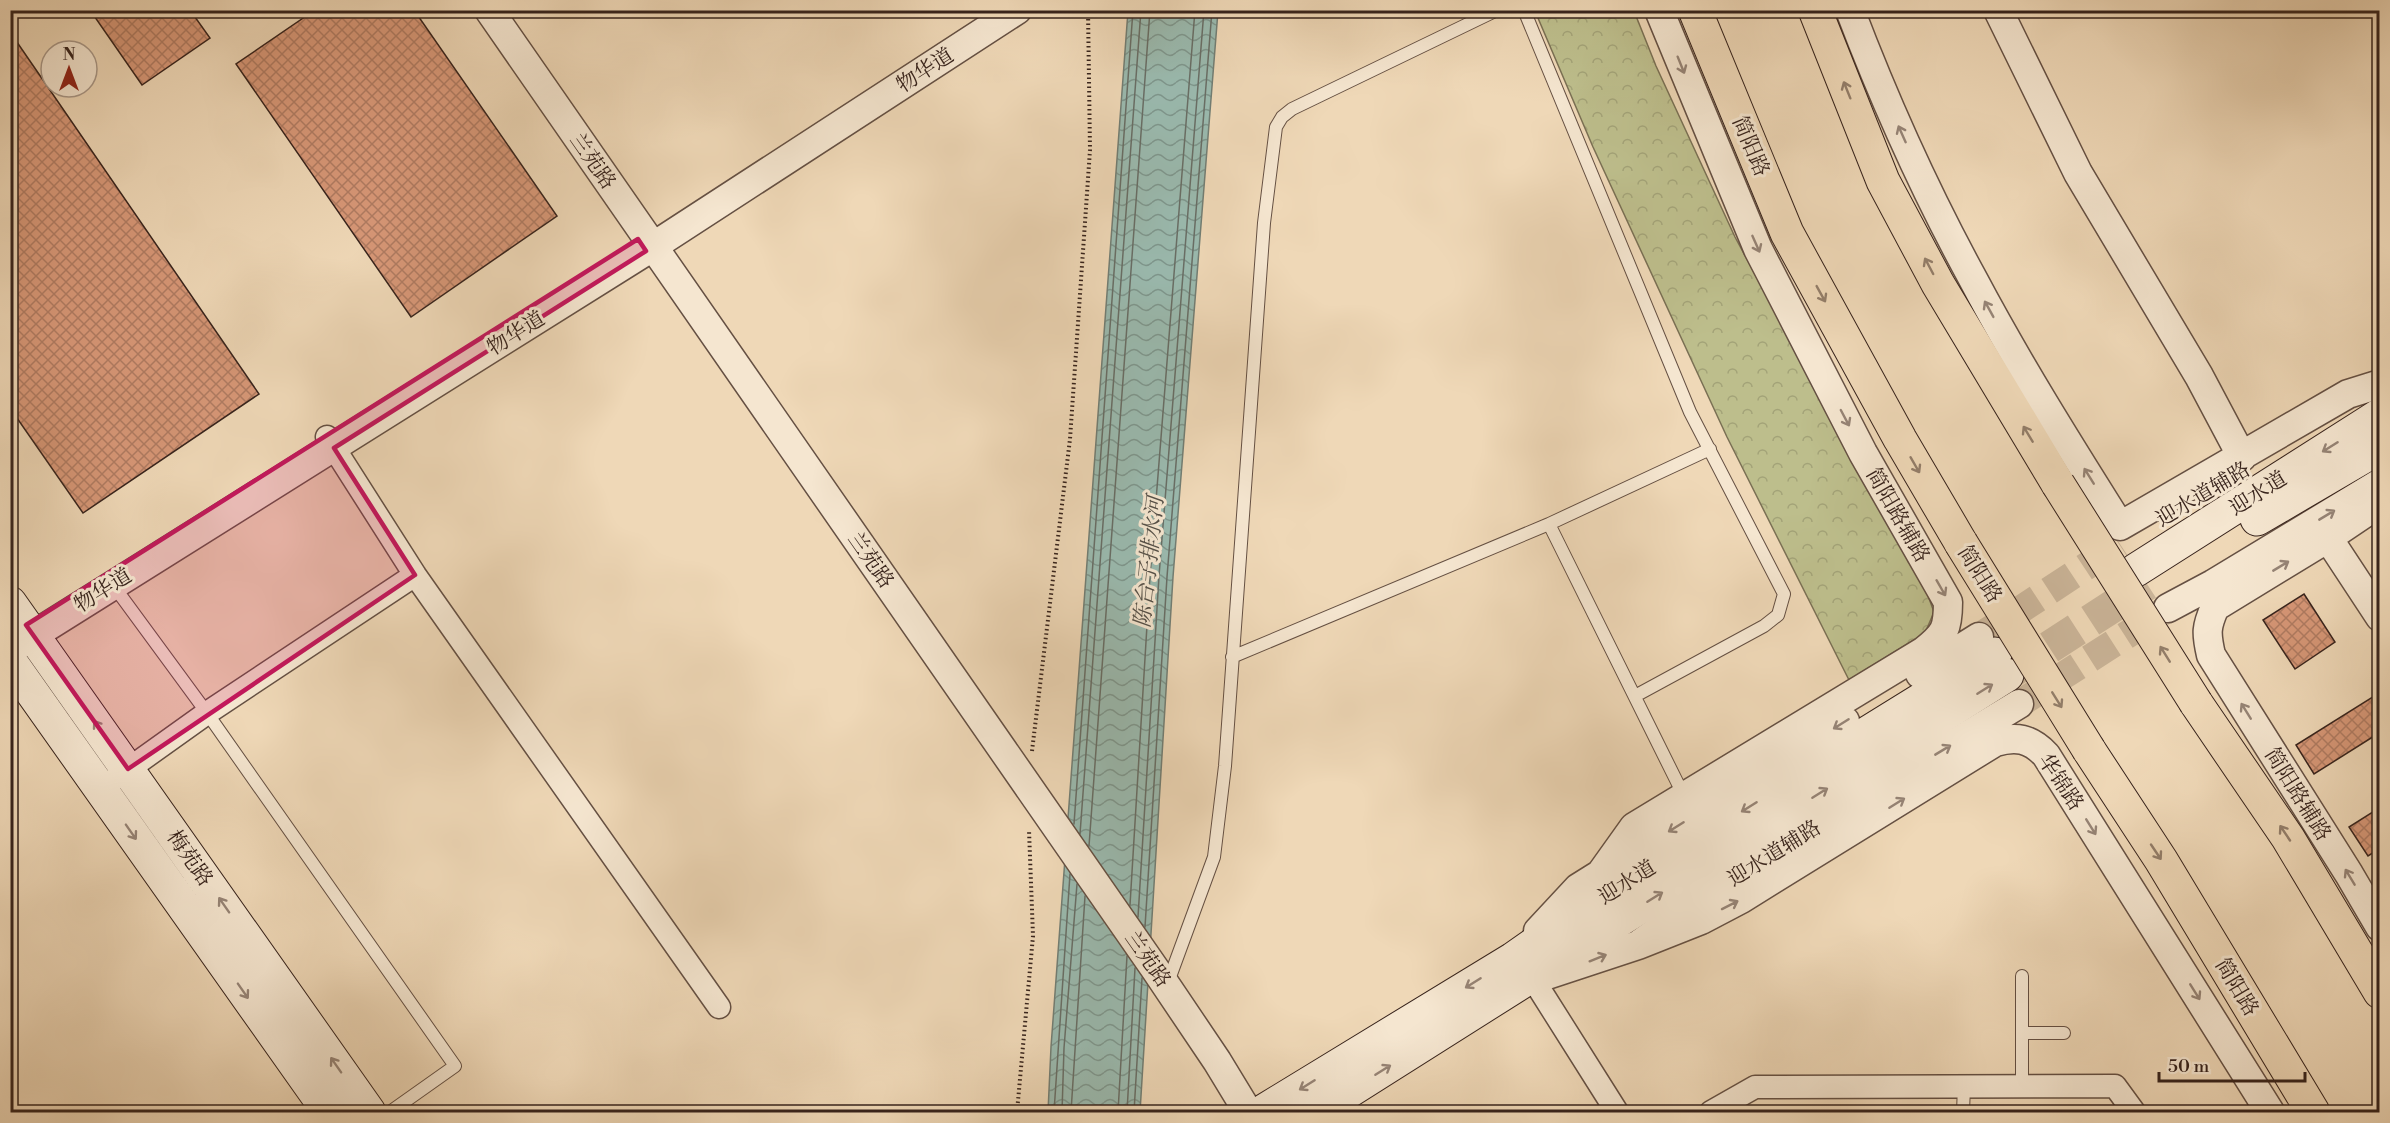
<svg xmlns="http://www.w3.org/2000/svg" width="2390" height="1123" viewBox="0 0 2390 1123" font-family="'Libre Bodoni','Noto Serif SC',serif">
	<defs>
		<pattern id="forest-crowns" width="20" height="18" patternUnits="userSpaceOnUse" patternTransform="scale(1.5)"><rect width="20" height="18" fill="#bdbe8c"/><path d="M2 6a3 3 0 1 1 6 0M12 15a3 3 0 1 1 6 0" fill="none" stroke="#a3a378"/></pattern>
		<pattern id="water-waves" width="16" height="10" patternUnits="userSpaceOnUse" patternTransform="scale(1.5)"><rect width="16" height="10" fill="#9abaaf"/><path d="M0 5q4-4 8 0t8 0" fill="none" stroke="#7e978e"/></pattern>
		<pattern id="building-cross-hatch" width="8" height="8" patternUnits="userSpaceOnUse" patternTransform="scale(1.5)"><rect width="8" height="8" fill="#d79777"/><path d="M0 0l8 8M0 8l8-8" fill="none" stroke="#af7b61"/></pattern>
	</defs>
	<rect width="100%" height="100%" fill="#efd8b7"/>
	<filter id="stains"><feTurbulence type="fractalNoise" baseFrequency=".00333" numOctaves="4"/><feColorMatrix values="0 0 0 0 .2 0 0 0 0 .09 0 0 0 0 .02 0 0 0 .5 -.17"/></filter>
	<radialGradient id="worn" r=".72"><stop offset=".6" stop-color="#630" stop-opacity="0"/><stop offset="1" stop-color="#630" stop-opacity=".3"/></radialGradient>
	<path fill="url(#forest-crowns)" stroke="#7a7054" stroke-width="1.5" d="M1535,11h99l22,55 79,171 192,356 7,19 -9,21 -76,47 -122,-243 -134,-290z"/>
	<path fill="url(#water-waves)" stroke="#727e74" stroke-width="1.5" d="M1128,11h90l-45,566 -33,535h-92l3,-65z"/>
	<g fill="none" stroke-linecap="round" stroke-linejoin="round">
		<path stroke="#686e66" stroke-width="1.5" d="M1074,824l59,-814
			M1080,834l61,-824
			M1089,846l61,-836
			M1130,905l20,-329 45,-566
			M1138,917l21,-341 45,-566
			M1145,927l22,-350 45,-567
			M1054,1112l16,-238
			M1062,1112l2,-64 13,-164
			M1071,1112l14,-216
			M1118,1112l9,-156
			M1127,1112l8,-144
			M1134,1112l8,-134"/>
	</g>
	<path fill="url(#building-cross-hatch)" stroke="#37231c" stroke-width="1.5" d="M90,10h100l20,28 -68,47z
		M315,10h99l143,206 -146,101 -175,-253z
		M10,32l249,362 -176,119 -73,-105z
		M2304,594l31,48 -40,27 -32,-49z
		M2379,693v40l-65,41 -18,-29z
		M2379,808v41l-11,7 -19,-29z"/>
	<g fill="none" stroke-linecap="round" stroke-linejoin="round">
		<path stroke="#cab498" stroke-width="28" stroke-dasharray="28 14" stroke-linecap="butt" d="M1979,637l141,-93
			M2019,704l145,-93"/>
		<path stroke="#cab498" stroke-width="33" stroke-dasharray="33 16" stroke-linecap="butt" d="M2008,674l139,-90"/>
		<defs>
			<path id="service" d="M1524,10l166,402 94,182 -6,21 -14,11 -129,70
				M1549,524l135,272
				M113,585l94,128 248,353 -65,46
				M1232,657l317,-133 161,-75
				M2022,976v110
				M1167,985l47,-128 11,-91 39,-543 12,-96 6,-10 10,-8 205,-99
				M2022,1033h42
				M1963,1112l1,-26"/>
			<path id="minor" d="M327,437l88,138 304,432
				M116,778l91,-65 208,-138
				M1533,979l84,133
				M1711,1112l44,-25 360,-1 19,26"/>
			<path id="tertiary" d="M489,10l666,959 62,92 31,51
				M1850,10c35,92 76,183 123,269 45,85 96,166 147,247l228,-132 32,-10
				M1998,10l80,163 121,203 43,81
				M2380,503l-52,35 -113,69c-9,20 -9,26 -4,48l138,219 31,53
				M2328,538l52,79
				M2168,608l45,-24 167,-101
				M10,650l636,-399 371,-241
				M1920,674l59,-37
				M1599,876l35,-49 290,-176c21,-17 24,-22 24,-49l-85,-149 -105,-204 -99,-239
				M1538,931l40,-43 267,-167
				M1638,945l63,-25 40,-21 254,-157c21,-6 35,-4 51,13l224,357
				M1544,976l94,-31 88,-63 293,-178"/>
			<path id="secondary" d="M2257,519l123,-72
				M2136,570l244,-155
				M10,603l359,509
				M10,661l319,451
				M1262,1112l251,-153 78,-55 404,-250
				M1316,1112l691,-437"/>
			<path id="trunk" d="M1695,10l92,223 113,206 61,104
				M1815,10l68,171 55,103 120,200
				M2196,703l92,135 92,154
				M2089,750l72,110 152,252"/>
		</defs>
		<use href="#service" stroke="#655043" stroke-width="14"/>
		<use href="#minor" stroke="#655043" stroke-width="25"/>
		<use href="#tertiary" stroke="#655043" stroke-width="31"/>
		<use href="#secondary" stroke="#37231c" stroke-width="35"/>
		<use href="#trunk" stroke="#37231c" stroke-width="35"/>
		<path stroke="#37231c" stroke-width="4" stroke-dasharray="1.5 3" stroke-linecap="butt" d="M1032,751l38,-312 20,-289 -2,-140
			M1017,1112l16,-176 -4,-106"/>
		<use href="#service" stroke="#f5e6d0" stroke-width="12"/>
		<use href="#minor" stroke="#f5e6d0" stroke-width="22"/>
		<use href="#tertiary" stroke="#f5e6d0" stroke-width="28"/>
		<use href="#secondary" stroke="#f5e6d0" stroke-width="33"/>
		<use href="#trunk" stroke="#efd8b7" stroke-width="33"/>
		<defs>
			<path id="trunk-bridge" d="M2058,484l138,219
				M1961,543l128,207"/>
		</defs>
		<use href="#trunk-bridge" stroke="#37231c" stroke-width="35" stroke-linecap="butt"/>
		<use href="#trunk-bridge" stroke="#efd8b7" stroke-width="33"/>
	</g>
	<defs><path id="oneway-shaft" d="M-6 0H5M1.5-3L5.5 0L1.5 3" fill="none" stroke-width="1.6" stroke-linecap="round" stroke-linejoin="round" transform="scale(1.5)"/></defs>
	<g stroke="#968476">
		<use href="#oneway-shaft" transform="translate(1681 65) rotate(68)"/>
		<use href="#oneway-shaft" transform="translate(1902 134) rotate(-114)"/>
		<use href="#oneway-shaft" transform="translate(1756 244) rotate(66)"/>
		<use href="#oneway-shaft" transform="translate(1989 309) rotate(-119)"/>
		<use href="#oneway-shaft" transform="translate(1845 418) rotate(62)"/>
		<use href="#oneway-shaft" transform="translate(2330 447) rotate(148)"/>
		<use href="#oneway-shaft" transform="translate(2089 476) rotate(-122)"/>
		<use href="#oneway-shaft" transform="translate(2327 515) rotate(-31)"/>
		<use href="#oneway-shaft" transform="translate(2281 566) rotate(-31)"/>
		<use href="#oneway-shaft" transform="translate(1941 588) rotate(60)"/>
		<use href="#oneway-shaft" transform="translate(1985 689) rotate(-32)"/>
		<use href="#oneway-shaft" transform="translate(2246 711) rotate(-122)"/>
		<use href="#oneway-shaft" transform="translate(1841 724) rotate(148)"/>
		<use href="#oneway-shaft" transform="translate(99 728) rotate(-125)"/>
		<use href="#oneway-shaft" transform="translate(1943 750) rotate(-31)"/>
		<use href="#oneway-shaft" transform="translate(1820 793) rotate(-32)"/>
		<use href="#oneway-shaft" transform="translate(1897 803) rotate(-32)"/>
		<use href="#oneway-shaft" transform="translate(1749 807) rotate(148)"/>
		<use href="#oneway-shaft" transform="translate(1676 827) rotate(148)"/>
		<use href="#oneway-shaft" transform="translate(2091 827) rotate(58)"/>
		<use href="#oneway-shaft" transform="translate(131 832) rotate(55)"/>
		<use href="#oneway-shaft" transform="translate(2350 877) rotate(-121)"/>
		<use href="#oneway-shaft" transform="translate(1655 897) rotate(-32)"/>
		<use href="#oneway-shaft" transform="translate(224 905) rotate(-125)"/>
		<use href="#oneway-shaft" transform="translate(1730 905) rotate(-27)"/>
		<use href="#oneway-shaft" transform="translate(1598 958) rotate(-22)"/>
		<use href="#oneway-shaft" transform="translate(1473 983) rotate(148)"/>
		<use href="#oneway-shaft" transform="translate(243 991) rotate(55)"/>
		<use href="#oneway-shaft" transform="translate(2195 992) rotate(58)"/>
		<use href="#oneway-shaft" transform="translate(336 1065) rotate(-125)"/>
		<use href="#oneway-shaft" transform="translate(1383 1070) rotate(-32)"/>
		<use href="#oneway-shaft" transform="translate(1307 1085) rotate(148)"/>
	</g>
	<g stroke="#937e6a">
		<use href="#oneway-shaft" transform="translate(1847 90) rotate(-112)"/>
		<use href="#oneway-shaft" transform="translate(1929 266) rotate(-118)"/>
		<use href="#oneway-shaft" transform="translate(1821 294) rotate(61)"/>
		<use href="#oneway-shaft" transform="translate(2028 434) rotate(-121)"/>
		<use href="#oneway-shaft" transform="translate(1915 465) rotate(60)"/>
		<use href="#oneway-shaft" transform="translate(2165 654) rotate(-122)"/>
		<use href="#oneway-shaft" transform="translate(2057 700) rotate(58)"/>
		<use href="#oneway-shaft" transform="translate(2285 833) rotate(-124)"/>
		<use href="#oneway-shaft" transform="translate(2156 852) rotate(56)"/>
	</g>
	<path fill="#c2185b" fill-opacity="0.2" stroke="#c2185b" stroke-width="4.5" stroke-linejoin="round" d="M638,239l8,12 -312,197 81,127 -287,194 -102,-144z"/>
	<g text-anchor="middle" stroke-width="6" stroke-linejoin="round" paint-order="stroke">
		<g font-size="21" fill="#37231c" stroke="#f5e6d0">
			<text transform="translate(925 70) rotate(-33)" y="7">物华道</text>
			<text transform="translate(1751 146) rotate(67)" y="7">简阳路</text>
			<text transform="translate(593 161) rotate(55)" y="7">兰苑路</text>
			<text transform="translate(516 333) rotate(-32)" y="7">物华道</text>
			<text transform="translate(2258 493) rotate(-32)" y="7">迎水道</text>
			<text transform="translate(2203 494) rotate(-31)" y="7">迎水道辅路</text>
			<text transform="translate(1898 515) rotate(60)" y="7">简阳路辅路</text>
			<text transform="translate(871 560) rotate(55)" y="7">兰苑路</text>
			<text transform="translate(1980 574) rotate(58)" y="7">简阳路</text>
			<text transform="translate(103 590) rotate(-32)" y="7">物华道</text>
			<text transform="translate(2061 782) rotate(56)" y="7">华锦路</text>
			<text transform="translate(2298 794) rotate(58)" y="7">简阳路辅路</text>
			<text transform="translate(1774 853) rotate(-32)" y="7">迎水道辅路</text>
			<text transform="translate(190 858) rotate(55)" y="7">梅苑路</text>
			<text transform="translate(1627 882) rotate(-32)" y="7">迎水道</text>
			<text transform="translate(1148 959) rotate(55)" y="7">兰苑路</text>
			<text transform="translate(2237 987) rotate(59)" y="7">简阳路</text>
		</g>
		<g font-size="22" font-style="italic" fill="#555048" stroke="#f5e6d0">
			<text transform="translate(1148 562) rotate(-84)" y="8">陈台子排水河</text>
		</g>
	</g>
	<rect width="2390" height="1123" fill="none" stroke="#efd8b7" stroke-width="36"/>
	<rect x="12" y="12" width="2366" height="1099" fill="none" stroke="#37231c" stroke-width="3"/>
	<rect x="18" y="18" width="2354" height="1087" fill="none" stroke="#37231c" stroke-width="1.5"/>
	<g transform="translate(69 69)"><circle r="28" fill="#f5e6d0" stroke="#a99888" stroke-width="1.5"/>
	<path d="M0-4.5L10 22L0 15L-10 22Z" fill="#8f2418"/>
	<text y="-9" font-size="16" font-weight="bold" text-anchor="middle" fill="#37231c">N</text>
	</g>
	<path d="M2159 1072v9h146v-9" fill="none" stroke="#37231c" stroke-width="3"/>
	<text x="2168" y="1072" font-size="18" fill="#37231c" stroke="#f5e6d0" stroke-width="4.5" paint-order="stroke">50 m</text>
	<rect width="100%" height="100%" filter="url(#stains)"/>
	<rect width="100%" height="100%" fill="url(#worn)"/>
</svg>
